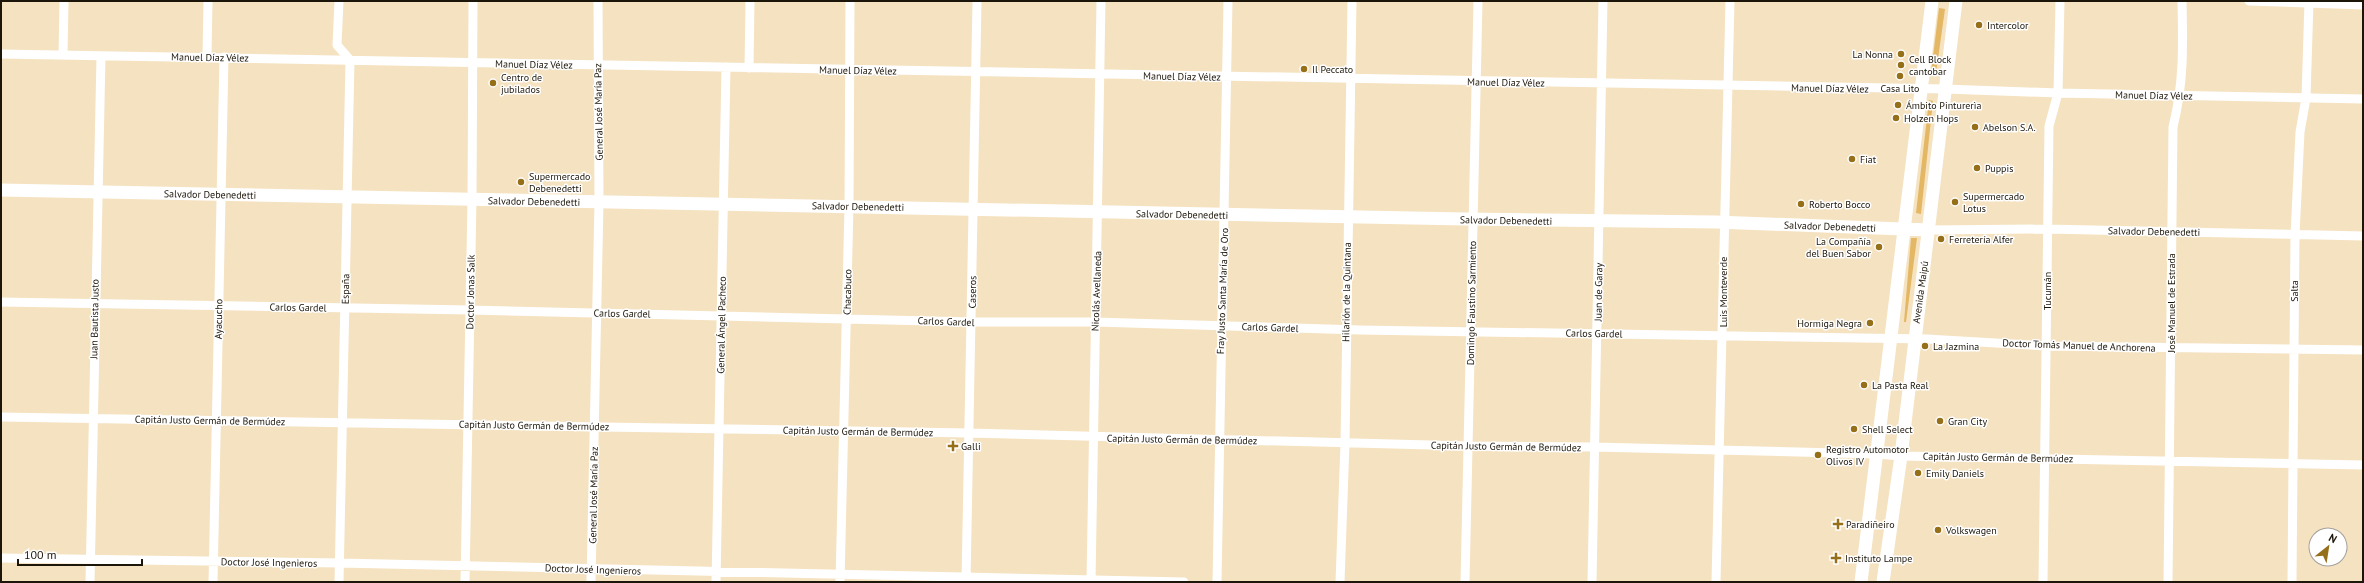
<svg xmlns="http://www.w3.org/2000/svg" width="2364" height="583" viewBox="0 0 2364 583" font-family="'PT Sans',sans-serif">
	<rect width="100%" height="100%" fill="#f5e2c0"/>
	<path fill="#e3b764" d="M1939,8l6,1 -9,64h-5z
		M1929,100l4,1 -12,113 -5,-1z
		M1911,238h6l-11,84h-2z"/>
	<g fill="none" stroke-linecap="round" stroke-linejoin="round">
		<path stroke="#fff" stroke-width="9" d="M339,1l-2,44 13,15 -11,522
			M2249,1l114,4
			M1,54l1944,35 113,4 305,6
			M63,55l1,-54
			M207,56l1,-55
			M749,68l1,-67
			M1929,230l118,-1 316,7
			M1,302l469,8 502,12h123l265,8 567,9 119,7 317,4
			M1,417l968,16 499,13 126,1 283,7 24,2 462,9
			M1,558l339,5 844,19
			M90,582l11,-526
			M213,582l11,-525
			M465,582l7,-383 1,-198
			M591,582l8,-380 -1,-201
			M716,582l10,-515
			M840,582l9,-376 1,-205
			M966,582l11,-581
			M1091,582l10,-581
			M1217,582l11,-581
			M1340,582l5,-139 7,-442
			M1465,582l13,-581
			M1592,582l11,-581
			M1716,582l14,-581
			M2043,582l6,-456 9,-33 2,-92
			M2168,582l5,-455c11,-45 10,-80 9,-126
			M2292,582l3,-347 5,-103 6,-34 3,-97"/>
		<path stroke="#fff" stroke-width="13" d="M1,190l1464,29 251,3 213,8
			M1861,582l71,-581
			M1883,582l18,-126 55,-455"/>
	</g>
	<g fill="#966f19" stroke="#fff" stroke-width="1.5">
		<circle cx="1979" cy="25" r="4"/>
		<circle cx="1901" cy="54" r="4"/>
		<circle cx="1901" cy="65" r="4"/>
		<circle cx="1304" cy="69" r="4"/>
		<circle cx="1900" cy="76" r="4"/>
		<circle cx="493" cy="83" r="4"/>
		<circle cx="1898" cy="105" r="4"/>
		<circle cx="1896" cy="118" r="4"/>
		<circle cx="1975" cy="127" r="4"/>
		<circle cx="1852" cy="159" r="4"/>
		<circle cx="1977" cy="168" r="4"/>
		<circle cx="521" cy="182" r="4"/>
		<circle cx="1955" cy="202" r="4"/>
		<circle cx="1801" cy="204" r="4"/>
		<circle cx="1941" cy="239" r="4"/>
		<circle cx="1879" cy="247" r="4"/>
		<circle cx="1870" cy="323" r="4"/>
		<circle cx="1925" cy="346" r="4"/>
		<circle cx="1864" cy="385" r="4"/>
		<circle cx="1940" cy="421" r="4"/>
		<circle cx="1854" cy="429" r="4"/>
		<path d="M951 440h4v4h4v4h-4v4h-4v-4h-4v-4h4z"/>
		<circle cx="1818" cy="455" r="4"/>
		<circle cx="1918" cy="473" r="4"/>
		<path d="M1836 518h4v4h4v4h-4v4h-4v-4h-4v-4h4z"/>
		<circle cx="1938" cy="530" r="4"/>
		<path d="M1834 552h4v4h4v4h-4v4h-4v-4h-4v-4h4z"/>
	</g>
	<g text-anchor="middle" stroke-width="3" stroke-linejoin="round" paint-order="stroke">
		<g font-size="10" fill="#1c1509" stroke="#fff" text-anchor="start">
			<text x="1987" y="29">Intercolor</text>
			<text x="1893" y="58" text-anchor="end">La Nonna</text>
			<text x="1909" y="63">Cell Block<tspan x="1909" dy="12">cantobar</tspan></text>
			<text x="1312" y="73">Il Peccato</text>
			<text x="501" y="81">Centro de<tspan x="501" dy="12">jubilados</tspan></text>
			<text x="1900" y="92" text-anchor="middle">Casa Lito</text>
			<text x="1906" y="109">Ámbito Pinturerìa</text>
			<text x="1904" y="122">Holzen Hops</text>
			<text x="1983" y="131">Abelson S.A.</text>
			<text x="1860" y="163">Fiat</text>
			<text x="1985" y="172">Puppis</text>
			<text x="529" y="180">Supermercado<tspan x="529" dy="12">Debenedetti</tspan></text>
			<text x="1963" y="200">Supermercado<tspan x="1963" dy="12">Lotus</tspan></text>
			<text x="1809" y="208">Roberto Bocco</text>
			<text x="1949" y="243">Ferretería Alfer</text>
			<text x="1871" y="245" text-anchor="end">La Compañía<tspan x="1871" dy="12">del Buen Sabor</tspan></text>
			<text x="1862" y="327" text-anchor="end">Hormiga Negra</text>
			<text x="1933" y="350">La Jazmina</text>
			<text x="1872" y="389">La Pasta Real</text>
			<text x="1948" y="425">Gran City</text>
			<text x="1862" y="433">Shell Select</text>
			<text x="961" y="450">Galli</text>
			<text x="1826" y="453">Registro Automotor<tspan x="1826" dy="12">Olivos IV</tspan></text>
			<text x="1926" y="477">Emily Daniels</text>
			<text x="1846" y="528">Paradiñeiro</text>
			<text x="1946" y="534">Volkswagen</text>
			<text x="1845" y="562">Instituto Lampe</text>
		</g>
		<g font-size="10" fill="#1c1509" stroke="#fff">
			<text transform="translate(210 57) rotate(1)" y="4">Manuel Díaz Vélez</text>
			<text transform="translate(534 64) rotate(1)" y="4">Manuel Díaz Vélez</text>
			<text transform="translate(858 70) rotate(1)" y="4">Manuel Díaz Vélez</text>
			<text transform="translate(1182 76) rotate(1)" y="4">Manuel Díaz Vélez</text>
			<text transform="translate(1506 82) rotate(1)" y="4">Manuel Díaz Vélez</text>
			<text transform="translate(1830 88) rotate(1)" y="4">Manuel Díaz Vélez</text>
			<text transform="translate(2154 95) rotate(1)" y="4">Manuel Díaz Vélez</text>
			<text transform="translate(598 112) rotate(-91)" y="4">General José María Paz</text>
			<text transform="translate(210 194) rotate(1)" y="4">Salvador Debenedetti</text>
			<text transform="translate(534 201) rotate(1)" y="4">Salvador Debenedetti</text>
			<text transform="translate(858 206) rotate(1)" y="4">Salvador Debenedetti</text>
			<text transform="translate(1182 214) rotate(1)" y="4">Salvador Debenedetti</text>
			<text transform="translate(1506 220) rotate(1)" y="4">Salvador Debenedetti</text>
			<text transform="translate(1830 226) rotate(2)" y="4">Salvador Debenedetti</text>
			<text transform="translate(2154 231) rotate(1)" y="4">Salvador Debenedetti</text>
			<text transform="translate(345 289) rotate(-89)" y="4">España</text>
			<text transform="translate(1096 291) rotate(-88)" y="4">Nicolás Avellaneda</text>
			<text transform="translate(1222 291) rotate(-88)" y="4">Fray Justo Santa María de Oro</text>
			<text transform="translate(2047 291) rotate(-90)" y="4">Tucumán</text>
			<text transform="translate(2294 291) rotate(-90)" y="4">Salta</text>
			<text transform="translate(470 292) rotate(-89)" y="4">Doctor Jonas Salk</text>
			<text transform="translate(847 292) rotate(-89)" y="4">Chacabuco</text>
			<text transform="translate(972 292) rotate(-89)" y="4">Caseros</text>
			<text transform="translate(1346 292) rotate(-89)" y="4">Hilarión de la Quintana</text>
			<text transform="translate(1598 292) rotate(-89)" y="4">Juan de Garay</text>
			<text transform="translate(1723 292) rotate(-90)" y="4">Luis Monteverde</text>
			<text transform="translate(1920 292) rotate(-82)" y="4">Avenida Maipú</text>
			<text transform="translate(1471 303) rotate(-89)" y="4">Domingo Faustino Sarmiento</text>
			<text transform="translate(2171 303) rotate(-90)" y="4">José Manuel de Estrada</text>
			<text transform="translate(298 307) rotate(1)" y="4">Carlos Gardel</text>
			<text transform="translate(622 313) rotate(1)" y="4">Carlos Gardel</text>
			<text transform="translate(94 319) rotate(-89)" y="4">Juan Bautista Justo</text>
			<text transform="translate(218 319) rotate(-89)" y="4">Ayacucho</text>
			<text transform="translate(946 321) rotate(2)" y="4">Carlos Gardel</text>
			<text transform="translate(721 325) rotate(-89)" y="4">General Ángel Pacheco</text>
			<text transform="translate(1270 327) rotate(2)" y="4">Carlos Gardel</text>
			<text transform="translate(1594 333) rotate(1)" y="4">Carlos Gardel</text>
			<text transform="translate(2079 345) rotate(2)" y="4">Doctor Tomás Manuel de Anchorena</text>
			<text transform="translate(210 420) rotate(1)" y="4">Capitán Justo Germán de Bermúdez</text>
			<text transform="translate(534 425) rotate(1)" y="4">Capitán Justo Germán de Bermúdez</text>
			<text transform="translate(858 431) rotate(1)" y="4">Capitán Justo Germán de Bermúdez</text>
			<text transform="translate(1182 439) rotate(1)" y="4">Capitán Justo Germán de Bermúdez</text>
			<text transform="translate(1506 446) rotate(1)" y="4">Capitán Justo Germán de Bermúdez</text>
			<text transform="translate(1998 457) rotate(1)" y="4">Capitán Justo Germán de Bermúdez</text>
			<text transform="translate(593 495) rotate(-89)" y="4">General José María Paz</text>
			<text transform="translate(269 562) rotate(1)" y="4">Doctor José Ingenieros</text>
			<text transform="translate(593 569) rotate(2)" y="4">Doctor José Ingenieros</text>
		</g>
	</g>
	<rect width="2364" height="583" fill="none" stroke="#1c1509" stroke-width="4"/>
	<g transform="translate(2328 547) rotate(30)"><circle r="19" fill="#ffffff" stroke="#a4a19d"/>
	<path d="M0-3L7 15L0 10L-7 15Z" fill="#966f19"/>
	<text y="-6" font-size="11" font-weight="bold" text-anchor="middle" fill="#1c1509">N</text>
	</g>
	<path d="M18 559v6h124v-6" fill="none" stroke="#1c1509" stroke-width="2"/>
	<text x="24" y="559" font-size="12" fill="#1c1509" stroke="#ffffff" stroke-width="3" paint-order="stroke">100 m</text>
</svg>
